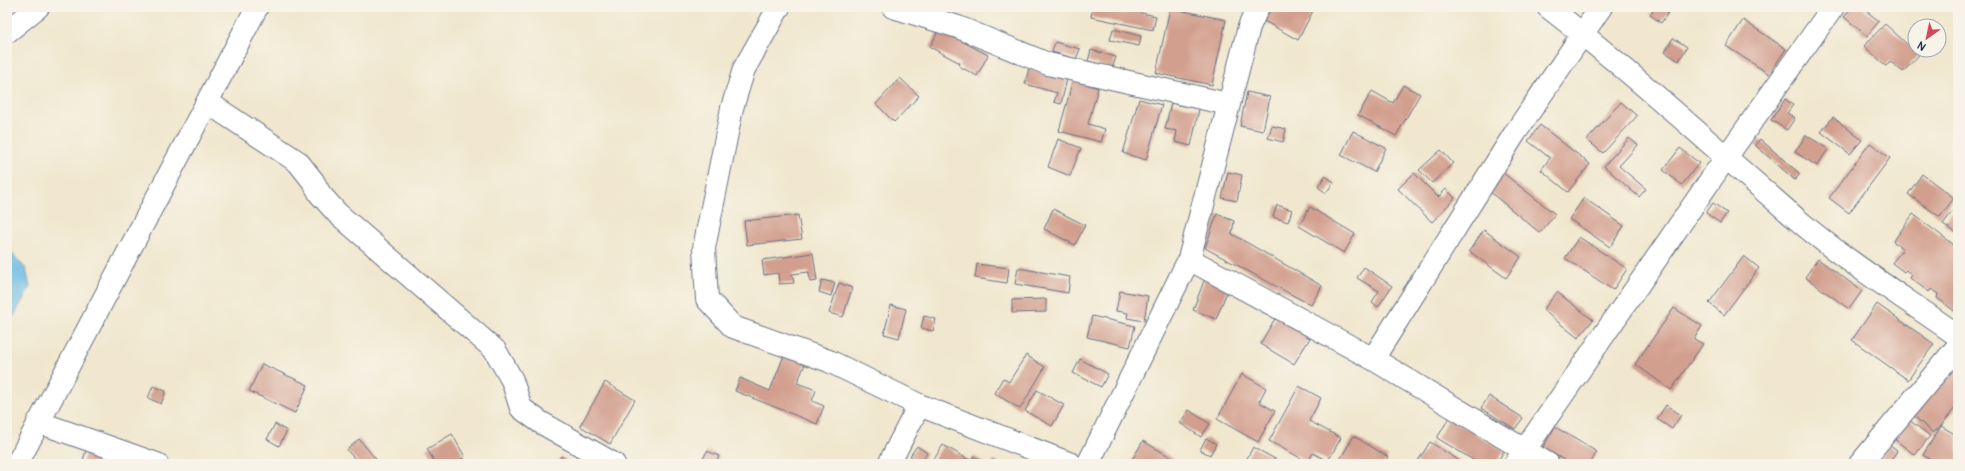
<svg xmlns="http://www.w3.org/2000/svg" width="1965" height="471" viewBox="0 0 1965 471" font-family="Pangolin,sans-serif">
	<rect width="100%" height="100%" fill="#f7f3e8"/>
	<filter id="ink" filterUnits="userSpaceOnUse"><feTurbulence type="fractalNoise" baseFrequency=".025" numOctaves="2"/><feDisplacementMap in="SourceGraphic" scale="8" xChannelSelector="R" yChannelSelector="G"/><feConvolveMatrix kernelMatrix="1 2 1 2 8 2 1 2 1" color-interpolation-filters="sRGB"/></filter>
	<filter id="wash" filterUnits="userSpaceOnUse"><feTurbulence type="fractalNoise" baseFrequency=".012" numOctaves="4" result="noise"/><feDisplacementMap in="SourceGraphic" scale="16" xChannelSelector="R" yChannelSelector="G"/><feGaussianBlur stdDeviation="0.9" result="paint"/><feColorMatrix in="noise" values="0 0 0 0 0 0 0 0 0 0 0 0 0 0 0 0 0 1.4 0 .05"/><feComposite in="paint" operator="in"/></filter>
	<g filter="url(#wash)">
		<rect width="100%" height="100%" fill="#f0e7ce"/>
		<path fill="#67b9e3" stroke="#4174a0" d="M7,248l19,21 4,18 -23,41z"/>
		<g id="blocks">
			<path fill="#d29e8d" d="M1093,7h19l44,9 -3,14 -62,-13z
				M1272,7h43l-17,33 -34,-19z
				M1656,7h16l-11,16 -11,-8z
				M1852,7h9l18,14 -12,15 -23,-19z
				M1170,8l56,12 -14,65 -56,-12z
				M1743,20l43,29 -17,25 -43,-28z
				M1885,24l34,31 -16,17 -13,-11 -4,5 -22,-20z
				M939,29l49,26 -11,21 -18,-10 1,-3 -30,-16z
				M1113,29l28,7 -2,10 -29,-6z
				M1673,38l14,9 -8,14 -14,-9z
				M1055,42l25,7 -4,10 -24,-7z
				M1091,50l25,7 -4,12 -24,-8z
				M1029,68l38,11 -6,25 -7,-2 3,-9 -32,-9z
				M900,78l19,18 -25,26 -18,-18z
				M1073,80l25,8 -10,36 17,5 -4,13 -42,-11z
				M1403,85l17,9 -24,42 -38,-21 14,-24 21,12z
				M1247,92l23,5 -7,34 -23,-5z
				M1139,99l23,6 -16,55 -23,-7z
				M1785,99l8,6 -6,8 8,5 -8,12 -16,-10z
				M1621,102l16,14 -34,37 -16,-13z
				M1171,103l28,6 -8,37 -16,-4 2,-11 -12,-2z
				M1833,117l29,23 -12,14 -29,-22z
				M1540,125l50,39 -22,28 -27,-22 9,-12 -22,-17z
				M1272,126l14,3 -3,13 -15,-4z
				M1353,131l33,17 -12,24 -33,-17z
				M1806,135l22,14 -11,17 -22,-14z
				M1629,138l9,7 -19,21 27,23 -7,8 -35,-31z
				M1058,139l23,9 -11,28 -22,-9z
				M1760,139l40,35 -5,6 -40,-35z
				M1870,143l20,15 -41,55 -20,-15z
				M1680,148l19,15 -17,22 -19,-15z
				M1441,150l12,13 -21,20 -13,-13z
				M1498,169l57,45 -15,19 -56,-46z
				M1228,172l14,3 -5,26 -15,-3z
				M1414,173l24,24 8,-8 9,9 -23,24 -34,-33z
				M1922,174l32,24 -14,19 -32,-23z
				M1325,176l9,6 -8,11 -8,-6z
				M1584,198l40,28 -14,21 -41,-28z
				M1713,203l14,10 -7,10 -14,-10z
				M1277,205l15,5 -4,12 -15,-5z
				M1310,207l45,27 -11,19 -45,-27z
				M1053,209l32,16 -10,20 -31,-16z
				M1952,212l6,4v18l-15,-10z
				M1217,214l17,7 -2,13 90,52 -11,19 -106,-57z
				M1913,214l45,34v63l-1,2 -20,-15 1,-4 -7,-5 -2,3 -19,-14 2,-3 -6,-5 -2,2 -12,-9 11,-14 -10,-7z
				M798,215l4,24 -55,6 -3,-24z
				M1484,230l37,27 -15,21 -37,-27z
				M1579,237l48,32 -14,21 -48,-32z
				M813,253l4,28 -7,1 -1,-10 -17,2 2,9 -15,1 -1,-11 -14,2 -2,-15z
				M1744,256l15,12 -35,47 -15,-12z
				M1818,259l44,32 -13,18 -44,-32z
				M977,264l32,4 -2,15 -32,-5z
				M1364,267l28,19 -14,21 -6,-5 7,-11 -22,-13z
				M1018,268l52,9 -2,16 -53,-9z
				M1205,278l24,9 -13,32 -23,-9z
				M822,280l13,3 -4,13 -12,-4z
				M839,283l13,5 -9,29 -14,-4z
				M1120,291l28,5 -4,25 -17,-3 1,-5 -12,-2z
				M1557,292l36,28 -15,18 -35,-28z
				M1046,299v13l-34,1v-13z
				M1877,304l57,40 -26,36 -56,-40z
				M891,305l15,4 -7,29 -15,-4z
				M1674,308l28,18 -8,13 9,5 -32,46 -36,-26z
				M924,316l12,3 -3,12 -12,-3z
				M1092,316l43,10 -5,21 -43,-10z
				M1276,317l34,21 -16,26 -34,-20z
				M785,353l21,9 -9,21 19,7 -4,11 12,5 -7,18 -82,-33 5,-13 30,13z
				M1026,355l19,12 -25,42 -26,-16 9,-15 6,4z
				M1080,359l28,15 -7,13 -28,-14z
				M1957,362l1,42 -17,22 -8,7 -20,-18z
				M262,364l46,21 -13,28 -46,-22z
				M1242,374l24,14 -7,14 16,9 -17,31 -41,-23z
				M605,382l30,18 -25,44 -30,-18z
				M153,386l13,5 -5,13 -13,-6z
				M1299,386l22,12 -12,23 32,17 -13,23 -15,-8 -5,9 -39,-21z
				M1037,390l27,15 -12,21 -27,-15z
				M1489,396l34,22 -8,11 -34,-21z
				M1666,405l15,10 -9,14 -15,-10z
				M1189,410l21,14 -9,13 -21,-14z
				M1449,418l55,33 -8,13h-16l-43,-26z
				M1909,420l21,16 -15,19 -21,-16z
				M275,424l12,7 -8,15 -12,-7z
				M1941,426l17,10v28h-20l-15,-9z
				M1555,427l42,25 -7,12h-20l-27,-17z
				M452,434l13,23 -12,7h-17l-9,-15z
				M1354,436l34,21 -4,7h-47z
				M1206,438l10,6 -6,11 -10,-5z
				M359,439l21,25h-21l-12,-14z
				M1143,441l31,18 -3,5 -41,-1z
				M1430,442l30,19 -2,3h-42z
				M943,445l28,16 3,-5 12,8h-55z
				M1889,445l8,6 -8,13h-12z
				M917,446l10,7 -6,10 -11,-7z
				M1253,447l24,13 -3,4h-30z
				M86,450l44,14h-48z
				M707,451l12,5 -3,8 -15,-1z
				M561,456l11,8h-16z
				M786,460l10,4h-12z
				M993,460l10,4h-11z"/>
		</g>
	</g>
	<g filter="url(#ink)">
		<use href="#blocks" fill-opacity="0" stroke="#666f85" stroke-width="1"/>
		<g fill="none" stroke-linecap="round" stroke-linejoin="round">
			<defs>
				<path id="minor" d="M779,7l-35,62 -12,39 -28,140 3,51 26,28 96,34 90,44 152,59
					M893,7l65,20 90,37 180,40
					M1548,7c87,67 167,142 251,214 49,42 106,77 159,115
					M7,32l31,-25
					M207,102l91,60 15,19 7,13 17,19 158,137 17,30 9,28 19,14 74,42
					M1189,259l184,100 175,105
					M1373,359l142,-226 86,-126
					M38,422l119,42
					M17,464l240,-457
					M889,464l30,-59
					M1088,464l101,-205 60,-232 9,-20
					M1515,464l212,-308 106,-149
					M1860,464l98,-118"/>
			</defs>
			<use href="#minor" stroke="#666f85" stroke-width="24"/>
			<use href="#minor" stroke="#fff" stroke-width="22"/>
		</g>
	</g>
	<rect width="1965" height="471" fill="none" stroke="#f7f3e8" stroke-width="24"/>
	<g transform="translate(1927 38) rotate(213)"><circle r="19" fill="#f7f3e8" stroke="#9fa5b1"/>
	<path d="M0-3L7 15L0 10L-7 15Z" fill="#d1495b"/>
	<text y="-6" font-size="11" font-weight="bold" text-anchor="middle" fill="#1b2f5e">N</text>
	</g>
</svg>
